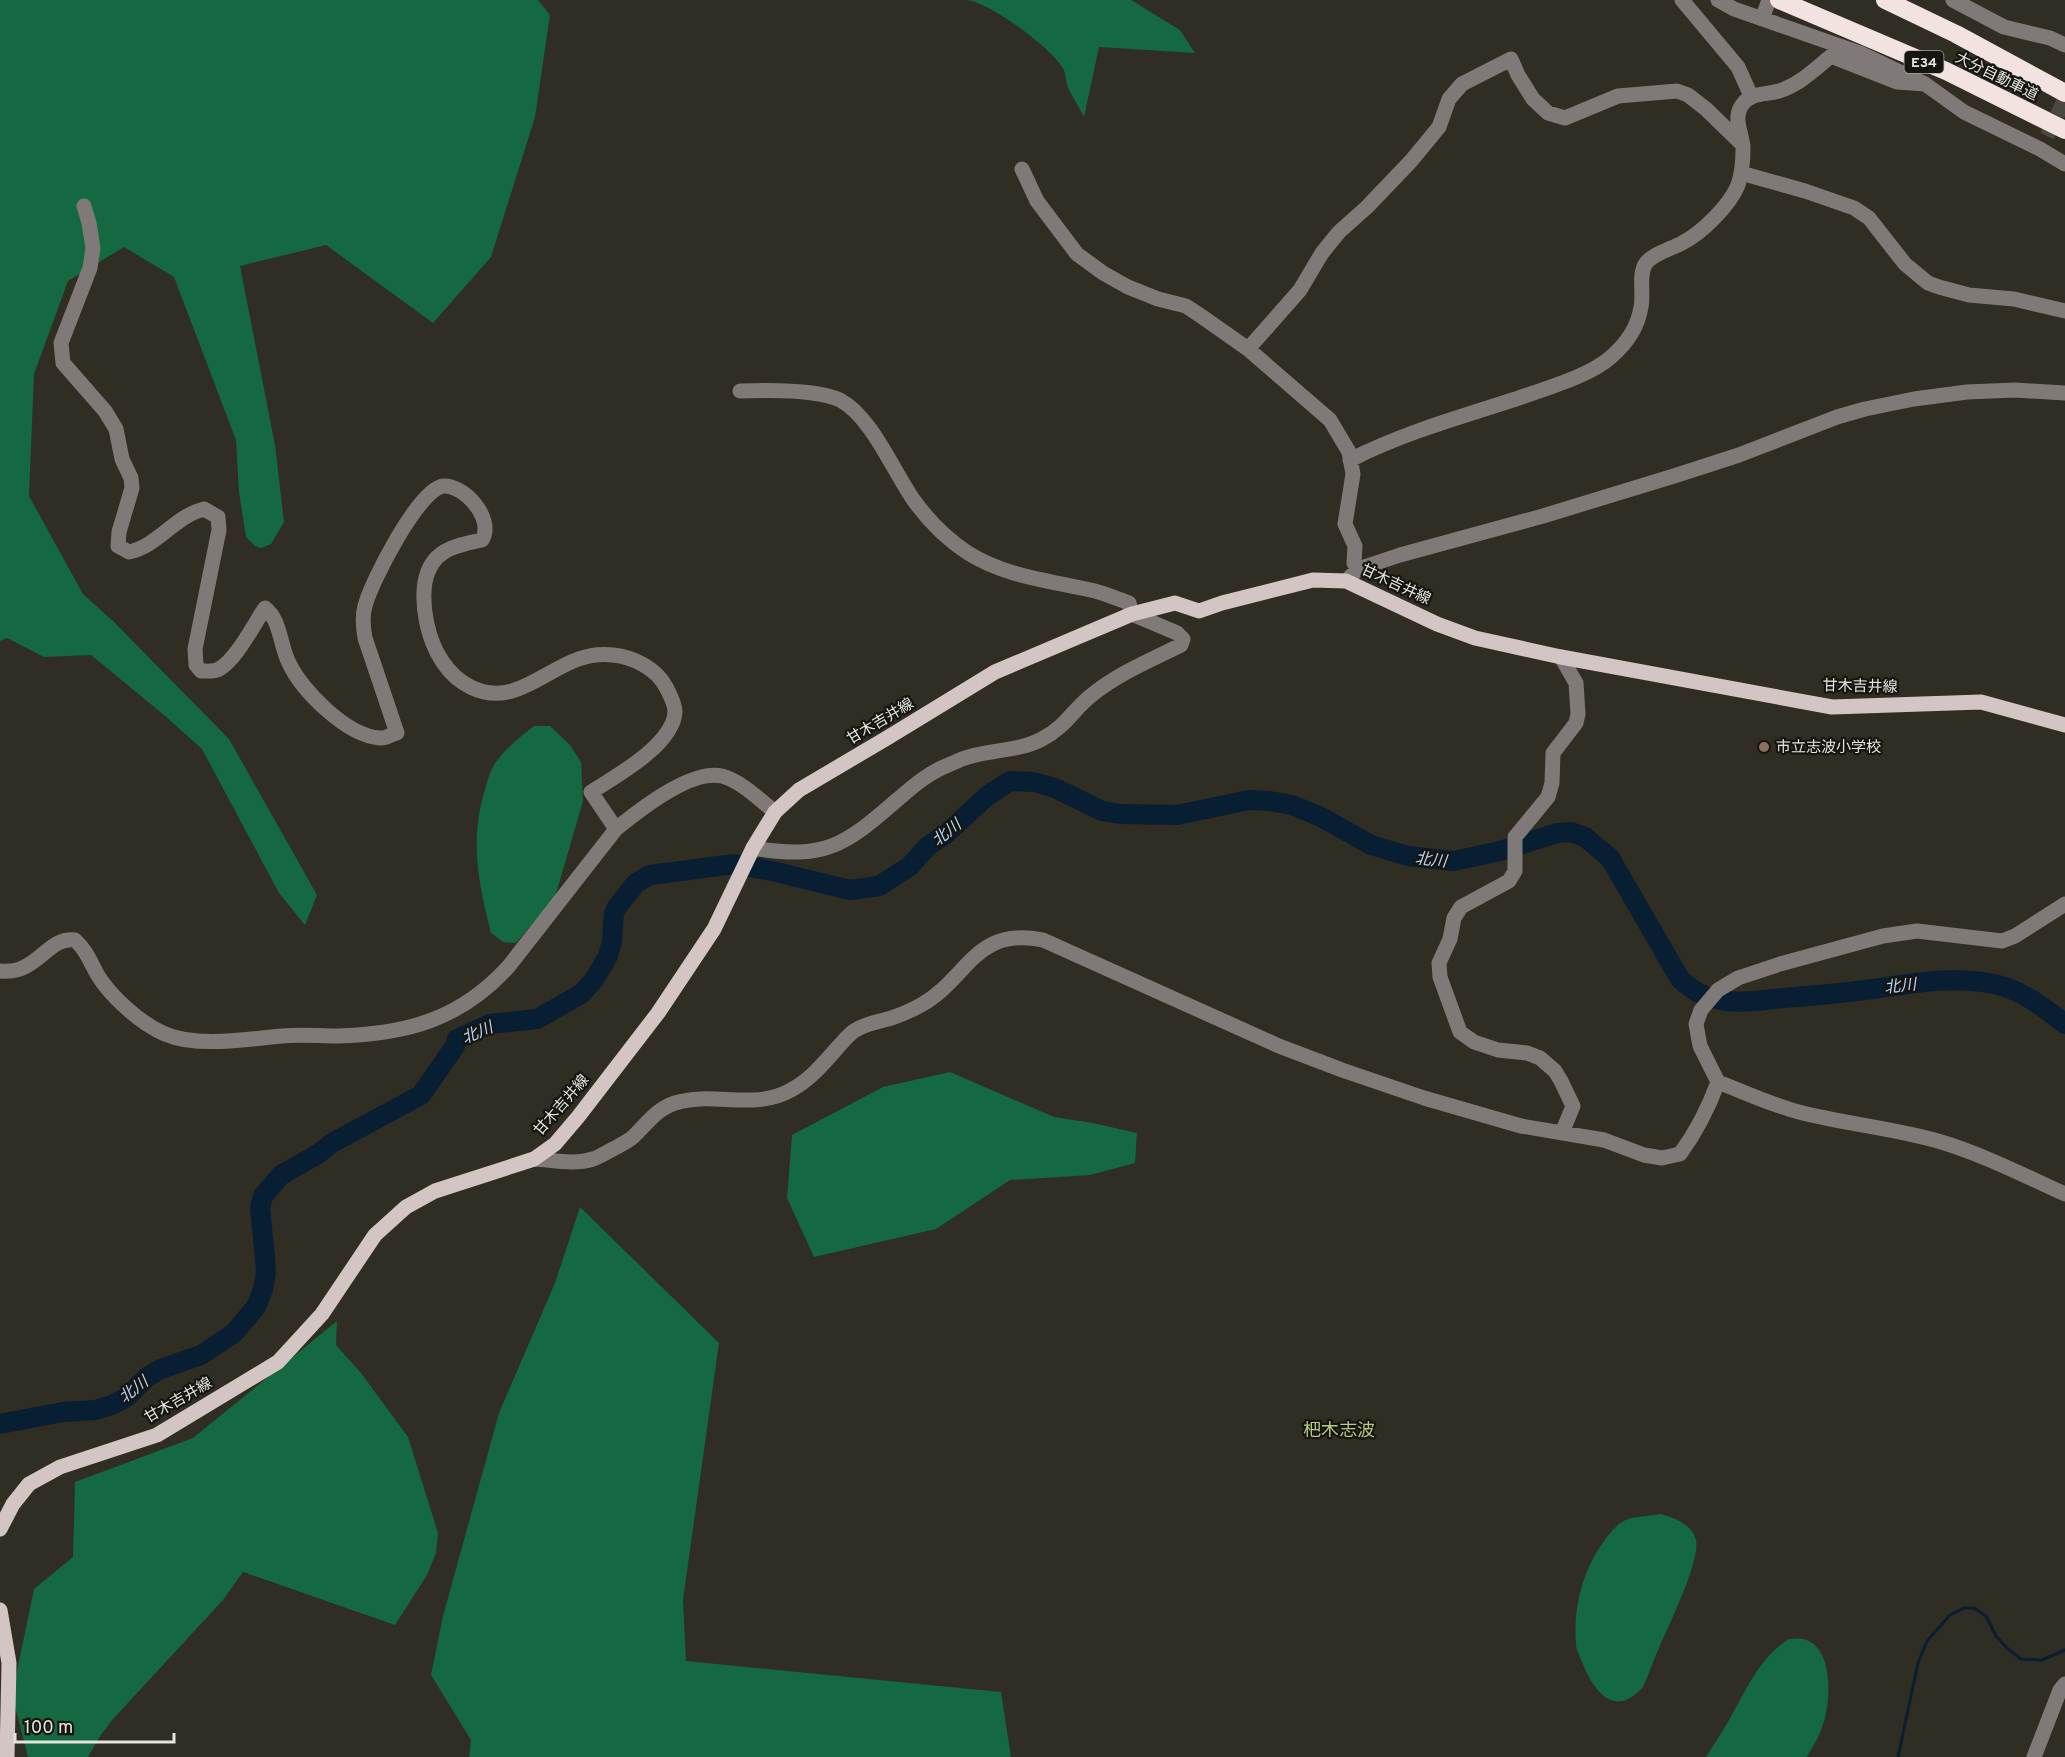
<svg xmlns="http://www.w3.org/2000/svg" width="2065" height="1757" viewBox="0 0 2065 1757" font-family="Overpass,'Noto Sans JP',sans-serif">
	<rect width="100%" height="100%" fill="#302d23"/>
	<path fill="#146941" d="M0,0h538l12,15 -15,102 -44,140 -58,66 -107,-78 -86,21 35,179 9,77 -13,22 -10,4 -6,-2 -9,-9 -7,-45 -3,-52 -62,-163 -50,-30 -56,34 -34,93 -5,122 54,98 31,28 115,117 88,156 -12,30 -26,-32 -77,-144 -38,-34 -73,-60 -47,2 -37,-19 -7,3z
		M967,0h164l49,30 15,23 -96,-6 -15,70c-5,-10 -11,-19 -16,-29 -2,-5 -2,-12 -4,-18 -12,-22 -73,-67 -97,-70z
		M534,726h16l20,19 11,17 2,39 -28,96 -39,46 -13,-1 -12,-9c-13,-52 -22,-94 -5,-147 2,-7 4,-15 8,-21 11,-17 25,-27 40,-39z
		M950,1072l104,45 39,6 44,10 -2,30 -45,12 -80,5 -74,49 -122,28 -27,-59 5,-63 91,-48z
		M580,1207l139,136 -36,257 3,61 315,31 10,65h-542l2,-17 -40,-65 12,-59 56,-203 56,-130z
		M337,1321l-1,24 25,28 47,64 30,96 -2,20 -9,22 -32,50 -152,-53 -20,28 -110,119 -13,17 -12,21h-60l-16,-62 22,-106 39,-32 2,-75 118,-44z
		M1660,1514c13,3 32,10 36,26 5,20 -28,87 -37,108 -6,13 -10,26 -16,39 -29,33 -50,3 -61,-25 -2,-6 -6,-12 -6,-18 -3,-34 6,-72 26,-100 6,-9 15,-21 26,-25 9,-3 22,-3 32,-5z
		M1789,1639c4,0 10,-1 14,0 32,7 28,66 19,88 -3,11 -10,20 -15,30h-101c10,-16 21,-32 29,-48 15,-27 28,-54 54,-70z"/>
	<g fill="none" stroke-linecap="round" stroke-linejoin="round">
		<path stroke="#071e33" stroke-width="3" d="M1898,1757l20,-94 9,-22 23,-26 14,-7h10l12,8 10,20 11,12 14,11 21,1 23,-10"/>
		<path stroke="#071e33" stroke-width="20" d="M0,1424l63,-12 32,-2 17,-5 15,-8 20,-20 14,-8 40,-14 33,-22 22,-26 7,-18 3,-17 -1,-14 -5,-50 3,-12 18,-21 37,-21 14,-11 89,-48 34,-49 2,-7 33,-15 47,-5 44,-25 13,-14 14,-24 4,-15 2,-28 3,-6 19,-24 14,-8 84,-11 38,7 78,19 29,-4 31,-20 18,-20 18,-12 41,-38 23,-15 24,1 21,6 47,23 18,3 57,1 72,-15 21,1 22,4 29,12 50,28 37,11 46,5 46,-10 57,-18 14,-1 14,5 25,21 70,121c12,11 23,18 40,21 20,4 43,0 64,-2 24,-2 49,-4 73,-7 46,-5 91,-17 137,-7 28,6 49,23 71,40"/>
		<path stroke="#4b483f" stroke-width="15" stroke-dasharray="15 8" stroke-linecap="butt" d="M2047,136l18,-37"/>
		<path stroke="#7f7978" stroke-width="15" d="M1682,0l56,67 13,29
			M1718,0l16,9 126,44 65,31 39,28 76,37 25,15
			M1953,0l51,27 46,11 15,7
			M1762,19l7,-19
			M1022,169l15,32 40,53 26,19 25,14 30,12 28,7 15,10 47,33 82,71 19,32 4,22 -8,50 10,22 -1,17 4,6
			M1741,173l64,18 49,17 15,10 36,46 23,19 11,4 30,8 45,4 51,12
			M84,206l5,17 4,25 -3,20 -29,75 2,20 42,48 11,18 6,30 9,19 1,10 -13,44 -1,14 11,6c29,-6 46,-36 75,-43l14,8 1,13 -24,119 1,16 5,6c6,0 13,1 18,-2 17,-9 35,-45 46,-61 16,12 15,38 24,55 13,28 58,73 91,75 6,1 11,-4 17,-5l-32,-95c-2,-11 -3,-22 0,-32 6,-24 54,-117 78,-120 20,-2 52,32 39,54 -28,6 -51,10 -57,42 -4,25 3,58 17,79 15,23 41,38 70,30 35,-10 59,-41 101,-36 20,2 43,13 53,32 4,8 9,16 9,25 -2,33 -59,64 -84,80l25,37
			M1248,349l52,-59 22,-37 17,-21 28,-25 44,-46 28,-34 10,-28 13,-15 49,-25 7,16 15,24 15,14 17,5 53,-22 59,-5 11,4 18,14 37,36
			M740,391c26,-1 76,-2 100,9 32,17 54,73 75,102 14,19 33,38 53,51 38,24 84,28 127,38 11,3 23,8 34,12l3,11 45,19 6,6 -2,6c-30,15 -62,28 -88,49 -20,15 -26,32 -51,45 -24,13 -54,10 -80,20 -5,2 -11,5 -16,7 -18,7 -35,22 -49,34 -53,46 -72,60 -144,48
			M1350,460c53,-27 110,-43 166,-61 28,-10 74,-23 95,-42 15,-13 27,-30 30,-50 3,-13 -3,-33 5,-44 8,-10 25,-14 36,-20 20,-10 48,-38 56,-58 4,-11 5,-25 5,-36 0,-15 -11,-30 -1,-44 9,-13 23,-10 37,-14 20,-6 36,-22 52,-35l66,26 28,2
			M1346,581l12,-12 42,-14 143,-39 131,-40 65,-21 98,-38 28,-8 49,-10 53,-7 48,-2 50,3
			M1561,657l15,26 2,31 -2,9 -23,30 -1,30 -4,14 -33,40v34l-6,10 -48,26 -7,11 -4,21 -11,24 1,14 20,55 14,10 24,8 29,3 13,5 15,13 6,10 12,25 -11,27
			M2065,904l-50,32 -13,5 -85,-10 -34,5 -103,28 -42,14 -20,12 -17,20 -5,14 4,22 18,36c26,10 54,23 81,30 46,12 94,16 139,29 44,13 85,34 127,53
			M0,971c38,4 47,-35 75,-31 11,10 15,21 22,34 13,22 44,50 68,60 33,14 82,5 117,2 19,-2 37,0 55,0 71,-2 124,-17 172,-70l107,-137c23,-19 75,-60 106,-53 19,5 38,24 53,36
			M534,1159c19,1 40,6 59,0 7,-2 14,-7 20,-10 7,-4 14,-7 20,-12 13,-12 23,-28 42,-34 38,-12 79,8 116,-13 19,-10 33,-27 47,-43 5,-5 10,-12 16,-16 13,-9 28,-9 43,-15 8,-3 17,-7 24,-11 47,-26 53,-79 122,-65l236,106 63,24 82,28 97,28 83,14 40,15 18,3 18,-4c17,-23 28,-45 38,-72
			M2034,1757l26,-67 5,-6"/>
		<path stroke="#d2c5c3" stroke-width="15" d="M0,1529l13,-25 16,-20 31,-17 97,-32 121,-73 44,-48 53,-79 31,-28 29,-16 99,-32 21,-15 23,-27 80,-104 56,-84 39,-81 22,-36 24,-22 88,-52 108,-66 137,-58 43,-11 24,8 23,-8 91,-23 33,1 91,43 38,14 86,19 271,50 149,-5 84,23
			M0,1610l9,53 -2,94"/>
		<path stroke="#f2e3e0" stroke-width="18" d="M1779,0l167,71 119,59
			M1885,0l71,34 109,59"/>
	</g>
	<circle fill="#8d6e63" stroke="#171511" stroke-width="2" cx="1764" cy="747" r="6"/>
	<g text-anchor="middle" stroke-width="4.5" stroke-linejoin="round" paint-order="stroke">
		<rect fill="#171511" stroke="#a8a6a0" stroke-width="1.5" x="1904.5" y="51" width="39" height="22" rx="4.5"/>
		<g font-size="14" font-weight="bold" fill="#e6e4dd">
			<text x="1924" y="67">E34</text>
		</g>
		<g font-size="15" fill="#e6e4dd" stroke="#171511">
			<text transform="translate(1997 76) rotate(26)" y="5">大分自動車道</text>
			<text transform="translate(1396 584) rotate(25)" y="5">甘木吉井線</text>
			<text transform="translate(1860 686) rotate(1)" y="5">甘木吉井線</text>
			<text transform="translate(880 721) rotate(-31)" y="5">甘木吉井線</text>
			<text transform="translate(561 1105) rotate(-49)" y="5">甘木吉井線</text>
			<text transform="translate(178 1400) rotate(-30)" y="5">甘木吉井線</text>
		</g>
		<g font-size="15" fill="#e6e4dd" stroke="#171511" text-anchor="start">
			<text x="1776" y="752">市立志波小学校</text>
		</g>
		<g font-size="16" font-style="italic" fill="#b4d7fb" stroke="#171511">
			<text transform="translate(946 832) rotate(-39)" y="6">北川</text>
			<text transform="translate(1431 859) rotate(6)" y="6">北川</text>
			<text transform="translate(1900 985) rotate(-6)" y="6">北川</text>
			<text transform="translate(477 1032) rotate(-23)" y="6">北川</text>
			<text transform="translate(133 1389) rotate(-37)" y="6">北川</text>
		</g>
		<g font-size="18" fill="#b4ca80" stroke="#171511">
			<text x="1339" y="1436">杷木志波</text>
		</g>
	</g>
	<path d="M15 1733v9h159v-9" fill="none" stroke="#e6e4dd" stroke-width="3"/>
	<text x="24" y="1733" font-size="18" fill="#e6e4dd" stroke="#171511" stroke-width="4.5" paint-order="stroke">100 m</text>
</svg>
